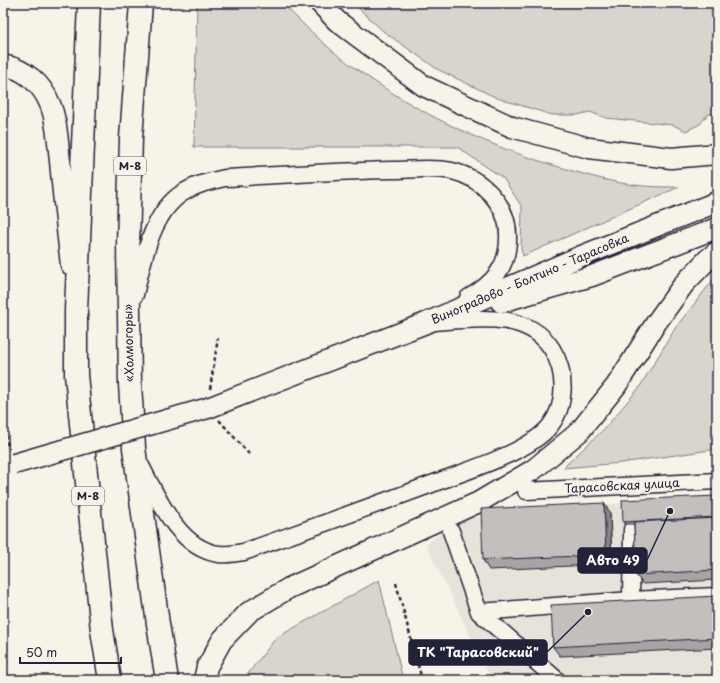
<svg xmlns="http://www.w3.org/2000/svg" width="720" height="683" viewBox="0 0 720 683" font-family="'Playpen Sans',sans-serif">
	<rect width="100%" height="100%" fill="#f7f3e8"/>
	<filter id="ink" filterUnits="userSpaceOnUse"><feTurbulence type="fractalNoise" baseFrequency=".025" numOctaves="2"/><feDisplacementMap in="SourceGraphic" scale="8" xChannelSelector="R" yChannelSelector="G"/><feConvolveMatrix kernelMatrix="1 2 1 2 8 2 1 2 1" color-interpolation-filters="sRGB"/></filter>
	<g filter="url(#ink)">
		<path fill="#e7e3db" d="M717,498v182h-225l-66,-135 30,-26 167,-16z"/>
		<path fill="#d8d5cf" stroke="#7d7c85" d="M197,3h85c17,17 35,35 53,50 68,53 145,92 228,115 23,7 47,14 71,17 14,2 30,2 45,2l-156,69 -2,-7 1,-42 -19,-29 -46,-31h-263z
			M353,3h364v111h-9l-8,10 -14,7 -13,-6 -67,-7 -16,-6 -13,3h-25l-55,-17 -60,-29 -54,-38z
			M717,275v174l-96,14 -58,5 42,-40 34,-40 37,-61z
			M379,580l24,100h-160l33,-42z"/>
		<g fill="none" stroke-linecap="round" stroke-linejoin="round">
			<defs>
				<path id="minor" d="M135,295c8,-35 17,-84 49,-103 13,-8 27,-11 41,-14 56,-3 111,-7 167,-8 19,0 41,-3 60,1 30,7 56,34 56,64 1,31 -14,48 -40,63
					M140,464c17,32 38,85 79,90 8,1 17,-1 25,-2 64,-23 129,-46 193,-70 32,-12 92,-30 113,-56 17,-22 16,-54 2,-77 -24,-39 -78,-30 -117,-27
					M526,491l191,-10
					M451,531l28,81
					M631,600l86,-4
					M557,680l-78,-68 152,-12 1,-71 24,-1"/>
				<path id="major" d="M320,3l17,18 87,65 88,41 77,21 82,10 46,-4
					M3,65c22,4 39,19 47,39 7,16 8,40 10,57 3,35 7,69 11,104
					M501,302l91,-26 125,-48
					M208,408l218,-85 153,-66 138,-55
					M204,680l3,-13 15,-27 27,-28 40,-24 190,-86 54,-32 46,-38 37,-46 40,-63 28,-39 24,-25 9,-7"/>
				<path id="highway" d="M89,3l-13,308v64l26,255 8,50
					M141,3l-10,135 -3,107 2,139 4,64 24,176 9,56"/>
			</defs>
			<use href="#minor" stroke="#22223b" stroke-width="19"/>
			<use href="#major" stroke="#22223b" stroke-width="23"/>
			<use href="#highway" stroke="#22223b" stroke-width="25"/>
			<path stroke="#22223b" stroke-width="2.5" stroke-dasharray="4 3" stroke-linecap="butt" d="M210,389l8,-51
				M219,420l30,34
				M3,428l6,21
				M3,486l4,-9
				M396,583l26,97
				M230,679v1"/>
			<use href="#minor" stroke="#f7f3e8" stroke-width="16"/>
			<use href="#major" stroke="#f7f3e8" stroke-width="20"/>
			<use href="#highway" stroke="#f7f3e8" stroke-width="22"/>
			<defs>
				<path id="major-bridge" d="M14,464l194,-56"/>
			</defs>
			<use href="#major-bridge" stroke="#22223b" stroke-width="23" stroke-linecap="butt"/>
			<use href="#major-bridge" stroke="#f7f3e8" stroke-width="20"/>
		</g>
		<path fill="#a7a4a3" stroke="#22223b" d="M717,496v84l-74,4 -7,-9 -2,-51h-10l-1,-2z
			M610,513l2,51 -123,6 -6,-10z
			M717,596v52l-157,8 -7,-9z"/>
		<path fill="#888684" stroke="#22223b" d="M604,503l6,10 2,51 -6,-9z"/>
		<path fill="#c2bfbd" stroke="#22223b" d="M717,496v21l-94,5 -1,-22z
			M604,503l2,52 -123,5 -2,-51z
			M717,518v52l-81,5 -2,-53z
			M717,596v42l-164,9 -2,-42z"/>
	</g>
	<g text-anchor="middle" stroke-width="3.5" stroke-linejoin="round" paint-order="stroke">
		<g fill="#f7f3e8" stroke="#62616f" stroke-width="1">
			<rect x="114" y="157" width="32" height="18" rx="3"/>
			<rect x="72" y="487" width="32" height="18" rx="3"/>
		</g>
		<g font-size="11" font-weight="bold" fill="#22223b">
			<text x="130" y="170">М-8</text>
			<text x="88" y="500">М-8</text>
		</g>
		<g font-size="12" fill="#22223b" stroke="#f7f3e8">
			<text transform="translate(530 279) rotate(-23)" y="4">Виноградово - Болтино - Тарасовка</text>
			<text transform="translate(129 343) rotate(-91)" y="4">«Холмогоры»</text>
			<text transform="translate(622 486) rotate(-3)" y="4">Тарасовская улица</text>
		</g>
	</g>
	<path fill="none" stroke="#22223b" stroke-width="1.5" d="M670 511L647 560M588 612L547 652"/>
	<g fill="#22223b" stroke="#f7f3e8" stroke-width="1.5">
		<circle cx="670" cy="511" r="4"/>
		<circle cx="588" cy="612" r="4"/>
	</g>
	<g fill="#22223b" stroke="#22223b" stroke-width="1.5">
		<rect x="578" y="548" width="69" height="25" rx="4"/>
		<rect x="409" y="640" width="138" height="25" rx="4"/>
	</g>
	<g font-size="13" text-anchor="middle" font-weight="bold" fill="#fff">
		<text x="613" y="565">Авто 49</text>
		<text x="478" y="657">ТК "Тарасовский"</text>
	</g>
	<rect width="720" height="683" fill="none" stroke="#f7f3e8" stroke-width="16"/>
	<rect x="8" y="8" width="704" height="667" fill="none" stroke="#22223b" stroke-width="1.5" filter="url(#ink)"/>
	<path d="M20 657v6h101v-6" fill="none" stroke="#22223b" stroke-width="2"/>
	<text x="26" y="657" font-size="12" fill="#22223b" stroke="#f7f3e8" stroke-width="3" paint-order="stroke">50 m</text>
</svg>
